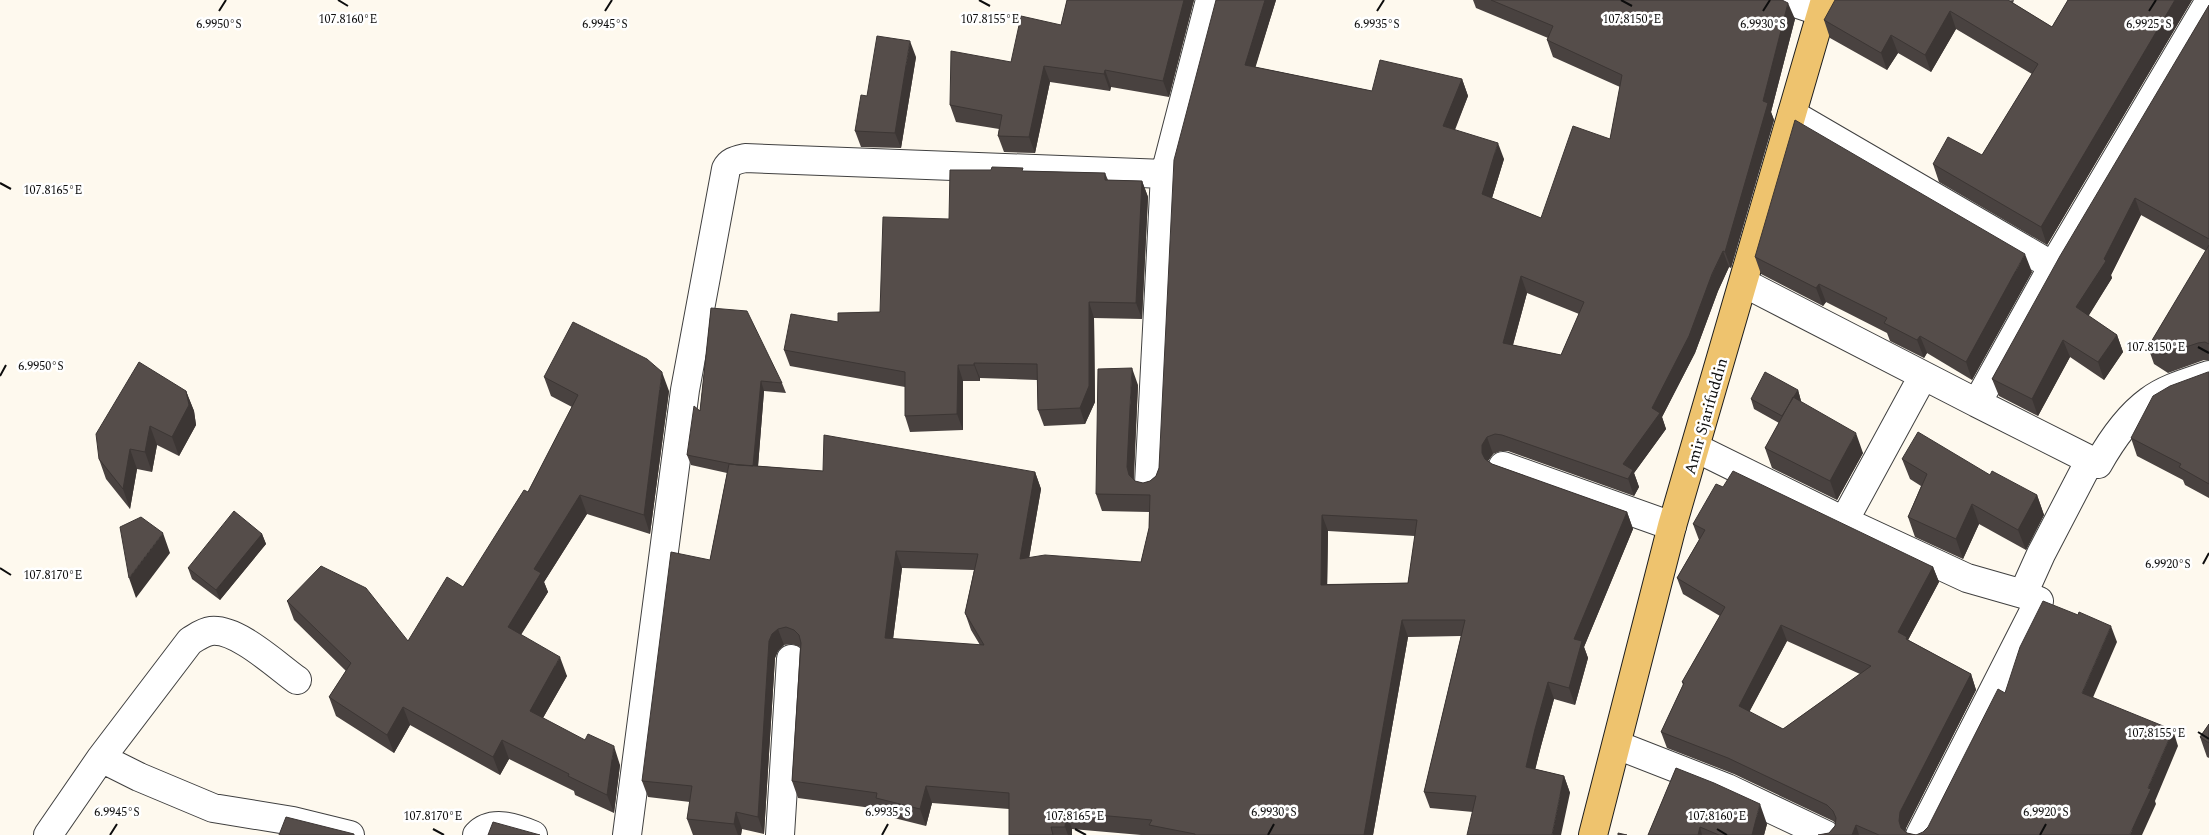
<svg xmlns="http://www.w3.org/2000/svg" width="2209" height="835" viewBox="0 0 2209 835" font-family="Spectral,serif">
	<rect width="100%" height="100%" fill="#fef9ee"/>
	<g fill="none" stroke-linecap="round" stroke-linejoin="round">
		<defs>
			<path id="minor" d="M1786,0l36,12
				M1792,114l261,152
				M1744,283l233,120 76,-137 156,-264
				M1977,403l121,61c13,-23 29,-47 51,-63 17,-13 40,-19 60,-26
				M1696,448l148,73 123,57 56,16 16,7 -119,234
				M1503,466l169,60
				M1149,484l16,-310 45,-174
				M1844,521l79,-145
				M2023,594l18,-40 49,-94
				M1617,745l110,43 99,47
				M101,758l89,-117c7,-4 13,-9 21,-10 26,-3 65,34 86,49
				M48,835l53,-77 38,19 74,31 80,13 57,14
				M477,835c15,-16 39,-7 56,0
				M627,835l58,-445 41,-221c4,-8 11,-9 19,-11l420,16
				M780,835l11,-176"/>
			<path id="major" d="M1593,835l79,-309 153,-526"/>
		</defs>
		<use href="#minor" stroke="#404040" stroke-width="30"/>
		<use href="#major" stroke="#1e1e1e" stroke-width="30"/>
		<use href="#minor" stroke="#fff" stroke-width="28"/>
		<use href="#major" stroke="#eec36e" stroke-width="28"/>
	</g>
	<path fill="#494240" fill-rule="evenodd" d="M1067,0h127l-25,97 -58,-10 -1,4 -60,-9 -15,71 -31,-1 -6,-16 1,-7 -43,-7 -6,-17 61,-43 50,-37z
		M1216,0h60l-21,67 117,24 90,-12 6,17 -13,34 49,29 -12,39 49,20 69,-79 10,-52 -67,-30 -6,-17 1,-2 -72,-30 -3,-8h309l13,19 -24,93 3,8 -43,148 -2,-1 -11,24 -23,62 -33,64 4,12 -32,44 5,14 -5,9 -126,-45h-7l-8,3 -5,7 4,3 135,48 6,17 -49,118 4,11 -13,47 -21,-6 -13,47 -6,23 29,7 6,17 -97,19 -43,-4 -6,-16 37,-156 -53,1 -35,198h-232l-69,-6v6h-63v-26l-77,-6 -6,23 -44,-11 -3,-6 -81,-11 -6,-17 8,-134 -8,-3 -8,1 -6,6 -3,7 -11,176 -22,-5 -1,6h-48l-6,-16 3,-17 -42,-5 -6,-16 68,-221 17,-87 -36,-8 -4,-10 13,-44 11,-103 71,75 4,10 -22,-2 -6,75 65,5 212,1 6,17 -12,69 112,4 8,-34v-16l-47,-1 -6,-17 42,-109 -4,94 1,2 8,2 7,-2 6,-5 3,-8zM1527,293l52,21 -18,41 -48,-10zM1328,531l87,5 -7,47 -81,1zM902,568l72,2 -9,43 6,17 9,15 -87,-6z
		M2014,0l-1,3 39,24 16,-27h124l-145,245 -108,-63 -6,-18 49,-9 50,-81 -76,-45 -25,43 -33,-19 -11,17 -57,-32 -6,-18z
		M2209,5v355h-5l-36,13 -14,-9 -6,-17 58,-96 -65,-36 -30,60 1,3 -24,38 29,19 6,17 -19,28 -34,-23 -32,59 -39,-20 -7,-17z
		M916,57l-15,91 -40,-1 -6,-16 12,-35z
		M1024,171l81,2 3,7 34,1 6,16 -6,122 -48,-1 1,84 -10,22 -41,2 -6,-16 -1,-30 -57,-2v3h-17v49l-53,2 -5,-16v-29l-115,-21 -6,-16 54,-28 42,-10 69,-93z
		M1755,257l277,15 -60,108 -45,-27 -3,5 -34,-17 -3,-8 -61,-31 -3,4 -62,-32z
		M2209,372v126l-24,-13 -2,-5 -46,-24 -6,-18z
		M544,377l125,14 -19,143 -63,-20 -43,68 4,10 -27,43 46,41 -24,42 77,47 -6,48 -39,-18 -1,-4 -65,-32 -9,16 -90,-50 -16,28 -58,-37 -7,-19 17,-26 -52,-51 -7,-19 121,40 55,-54 65,-95 44,-85 -21,-11z
		M1798,390l3,11v1l62,51 -26,47 -65,-32 -7,-20 14,-25 -25,-14 -3,-10z
		M186,391l8,20 2,14 -17,31 -22,-11 -5,27 -15,-3 -7,40 -24,-30 -7,-20z
		M1902,459l88,16 47,20 7,20 -18,35 -47,-26 -16,35 -48,-22 -7,-20 13,-31 -11,-7z
		M1723,487l210,80 6,15 -31,58 63,34 5,16 -70,138 -1,4 2,1 9,2h-98l11,-2 6,-7v-3l-2,-2 -99,-47 -67,-26 -6,-16 22,-47 -1,-3 38,-66 -37,-22 -6,-16 22,-38 -6,-16zM1787,641l73,33 -77,55 -34,-17z
		M262,534l4,10 -46,56 -28,-21 -4,-11z
		M2209,724v34l-2,-1 -7,-20z
		M1676,768l91,56 -3,11h-116z"/>
	<path fill="#3c3634" d="M1184,0h10l-25,97 -6,-16z
		M1265,0h11l-25,82 -6,-17z
		M2175,0h17l-145,245 -6,-18z
		M1788,3l7,16 -24,93 3,8 -43,148 -6,-16z
		M1950,11l6,18 -25,43 -6,-17z
		M1891,35l7,18 -11,17 -6,-17z
		M910,41l6,16 -15,91 -6,-15z
		M1044,66l6,16 -15,71 -6,-16z
		M1105,70l6,17 -1,4 -6,-17z
		M1462,79l6,17 -19,47 -6,-17z
		M1498,143l6,16 -16,52 -6,-17z
		M1142,181l6,16 -6,122 -6,-16z
		M2135,198l6,17 -30,60 1,3 -29,47 -7,-18 28,-48z
		M1723,251l6,16 -11,24 -23,62 -33,64 4,12 -32,44 5,14 -5,9 -11,-32 29,-56z
		M2025,254l7,18 -60,108 -6,-18z
		M1521,276l6,17 -18,66 -6,-16z
		M1819,284l7,18 -3,4 -7,-18z
		M1089,302l5,16 1,84 -10,22 -5,-16z
		M2117,335l6,17 -19,28 -6,-18z
		M1920,336l7,17 -3,5 -7,-18z
		M2063,340l7,17 -32,59 -6,-17z
		M974,363l6,15v3l-6,-16z
		M958,365l5,16v49l-6,-16z
		M1132,368l6,17 -5,99 -4,-9 -2,-8z
		M662,372l7,19 -19,143 -6,-19z
		M761,381l3,10 -7,88 -4,-11z
		M1798,390l3,11 -15,26 -4,-10z
		M186,391l8,20 2,14 -17,31 -7,-19z
		M150,426l7,19 -5,27 -7,-20z
		M1856,433l7,20 -26,47 -7,-19z
		M1487,437l6,17 -5,7v8l-6,-16v-8z
		M130,449l7,20 -7,40 -7,-20z
		M1035,472l6,17 -15,87 -6,-17z
		M580,495l7,19 -43,68 4,10 -34,53 -6,-18 26,-58z
		M2037,495l7,20 -18,35 -8,-20z
		M1972,504l7,20 -16,35 -7,-20z
		M1627,512l6,17 -49,118 4,11 -13,47 -6,-17 5,-49z
		M1322,515l6,16 -1,70 -6,-16z
		M163,533l7,20 -34,45 -7,-20z
		M262,534l4,10 -46,56 -4,-10z
		M896,551l6,17 -11,87 -6,-17z
		M1933,567l6,15 -31,58 4,12 -14,-20z
		M1402,620l6,17 -35,198h-9z
		M1781,625l6,16 -43,81 -5,-16z
		M2111,626l6,16 -29,67 -6,-16z
		M778,629l6,16 -6,6 -3,7 -11,176 -6,-17 11,-176 3,-7z
		M560,657l7,19 -31,54 -6,-19z
		M1971,674l5,16 -70,138 -1,7h-1l-5,-14 1,-9z
		M1548,682l6,17 -13,47 -9,37 -6,-16 9,-38z
		M403,707l7,18 -16,28 -7,-18z
		M2173,730l5,16 -23,55 1,3 -14,31h-12l18,-47z
		M502,740l7,19 -9,16 -7,-18z
		M614,746l6,19 -6,48 -7,-18z
		M1564,776l6,17 -9,42h-9z
		M926,786l6,17 -6,23 -6,-17z
		M1760,804l7,20 -3,11h-12z
		M736,812l6,17 -1,6h-3l-4,-11z
		M1066,812l6,17v6h-4l-3,-8z
		M1856,825l3,10h-7z
		M1700,827l2,8h-4z"/>
	<path fill="#554d4a" stroke="#3c3634" fill-rule="evenodd" d="M1067,0h117l-21,81 -58,-11 -1,4 -60,-8 -15,71 -31,-1 4,-21 -52,-10 1,-54 60,11 10,-46 40,9z
		M1216,0h49l-20,65 127,26 8,-31 82,19 -19,47 55,17 -16,51 59,24 32,-92 37,13 12,-64 -75,-35 6,-14 -62,-26h291l6,3 -25,98 5,2 -43,149 -2,-1 -11,23 -23,62 -37,72 8,5 -37,51 10,6 -5,9 -126,-44 -7,-1 -8,3 -5,8v8l3,6 7,5 135,48 -53,127 8,2 -13,47 -21,-6 -13,47 -9,38 38,9 -12,59h-85l9,-39 -52,-4 41,-172h-63l-38,215h-169v-1l-46,-9 3,-5 -86,-8 -1,15h-14l2,8h-44v-42l-83,-7 -6,23 -44,-11 1,-5 -85,-12 9,-138 -2,-8 -5,-5 -8,-3 -8,2 -6,5 -3,7 -11,176 -22,-5 -2,12 -47,-5 5,-33 -50,-5 29,-229 39,8 19,-96 94,7 1,-36 211,37 -15,87 25,-4 96,7 8,-34 1,-33 -54,-1 2,-125 34,-1 -5,99 2,8 6,6 8,2 7,-2 6,-5 3,-8 15,-308zM1521,276l63,26 -23,53 -58,-12zM1322,515l95,5 -9,63 -87,2zM896,551l82,3 -13,59 19,32 -99,-7z
		M1835,0h173l44,27 16,-27h107l-134,227 -108,-63 15,-27 34,18 56,-91 -88,-53 -25,44 -34,-20 -10,18 -57,-33z
		M2209,5v234l-74,-41 -31,61 2,2 -30,46 41,28 -19,27 -35,-22 -31,59 -40,-20 68,-123z
		M877,36l33,5 -15,92 -40,-2 6,-36 6,1z
		M1795,120l230,134 -59,108 -46,-26 -3,4 -33,-17 3,-5 -68,-34 -3,4 -61,-31z
		M992,167l31,1 -1,3 83,2v7l37,1 -6,122 -47,-1v84l-9,22 -42,2 -1,-46 -63,-1v2h-16l-1,49 -52,2v-44l-121,-22 7,-36 47,8v-9l42,-1 3,-95 66,2 1,-49h41z
		M2209,245v99l-4,-2 -7,1 -36,12 -14,-8z
		M711,308l36,3 35,72 -21,-2 -8,85 -16,-1 -50,-10 7,-49 6,5z
		M573,322l74,37 15,13 -18,143 -64,-20 -46,74 7,4 -33,54 52,30 -30,54 55,29 3,-6 26,12 -7,49 -39,-19 1,-2 -67,-34 -9,17 -90,-50 -16,28 -58,-38 22,-34 -64,-62 34,-35 45,22 42,53 39,-64 16,10 61,-97 4,2 50,-97 -34,-18z
		M139,362l47,29 3,14 -17,32 -22,-11 -5,26 -15,-3 -7,40 -24,-30 -3,-25z
		M1765,372l33,18 -16,26 -31,-17z
		M2208,372h1v112l-30,-17 2,-3 -50,-26 22,-42 17,-10z
		M1793,397l63,36 -26,48 -65,-33z
		M1918,432l72,43 2,-4 45,24 -19,35 -46,-26 -16,35 -48,-22 19,-43 -25,-15z
		M1733,471l200,96 -35,65 9,5 -1,2 65,35 -71,138 -1,9 2,7 6,5 9,2h-37l-23,-10 -4,10h-34l11,-2 6,-7 1,-8 -3,-7 -6,-6 -99,-47 -67,-26 23,-49 -2,-1 43,-75 -48,-29 28,-48 -12,-6 23,-40 7,3zM1781,625l90,41 -88,63 -44,-23z
		M234,511l28,23 -46,56 -28,-22z
		M141,517l22,16 -34,45 -9,-51z
		M2043,601l35,14 1,-3 32,14 -29,67 91,37 -25,58 3,1 -21,45 2,1h-216l7,-3 5,-5 70,-138 7,4 15,-46z
		M2209,724v19l-9,-6z
		M1676,768l38,15 46,21 -8,31h-33l-19,-8 -2,8h-50z
		M286,817l68,17v1h-75z
		M493,822l47,13h-52z
		M1618,833l9,2h-9z"/>
	<path fill="none" stroke="#0d0d0d" stroke-width="2" d="M338,0l10,6M979,0l11,6M1621,0l11,6M219,11l7,-11M605,11l7,-11M1377,11l7,-11M1763,11l7,-11M2149,11l7,-11M0,183l11,6M2198,347l11,6M0,376l6,-11M2203,564l6,-11M0,568l11,7M2198,732l11,7M433,829l11,6M1075,829l11,6M1717,829l10,6M110,835l7,-11M882,835l6,-11M1268,835l6,-11M2040,835l6,-11"/>
	<g text-anchor="middle" stroke-width="5" stroke-linejoin="round" paint-order="stroke">
		<g font-size="16" fill="#0d0d0d" stroke="#fff">
			<text transform="translate(1705 416) rotate(-74)" y="6">Amir Sjarifuddin</text>
		</g>
	</g>
	<g font-size="12" text-anchor="middle" fill="#0d0d0d" stroke="#fff" stroke-width="5" stroke-linejoin="round" paint-order="stroke">
		<text x="348" y="23">107.8160°E</text>
		<text x="990" y="23">107.8155°E</text>
		<text x="1632" y="23">107.8150°E</text>
		<text x="605" y="28">6.9945°S</text>
		<text x="1377" y="28">6.9935°S</text>
		<text x="2149" y="28">6.9925°S</text>
		<text x="219" y="28">6.9950°S</text>
		<text x="1763" y="28">6.9930°S</text>
		<text x="53" y="194">107.8165°E</text>
		<text x="2156" y="351">107.8150°E</text>
		<text x="41" y="370">6.9950°S</text>
		<text x="2168" y="568">6.9920°S</text>
		<text x="53" y="579">107.8170°E</text>
		<text x="2156" y="737">107.8155°E</text>
		<text x="117" y="816">6.9945°S</text>
		<text x="888" y="816">6.9935°S</text>
		<text x="1274" y="816">6.9930°S</text>
		<text x="2046" y="816">6.9920°S</text>
		<text x="433" y="820">107.8170°E</text>
		<text x="1075" y="820">107.8165°E</text>
		<text x="1717" y="820">107.8160°E</text>
	</g>
</svg>
